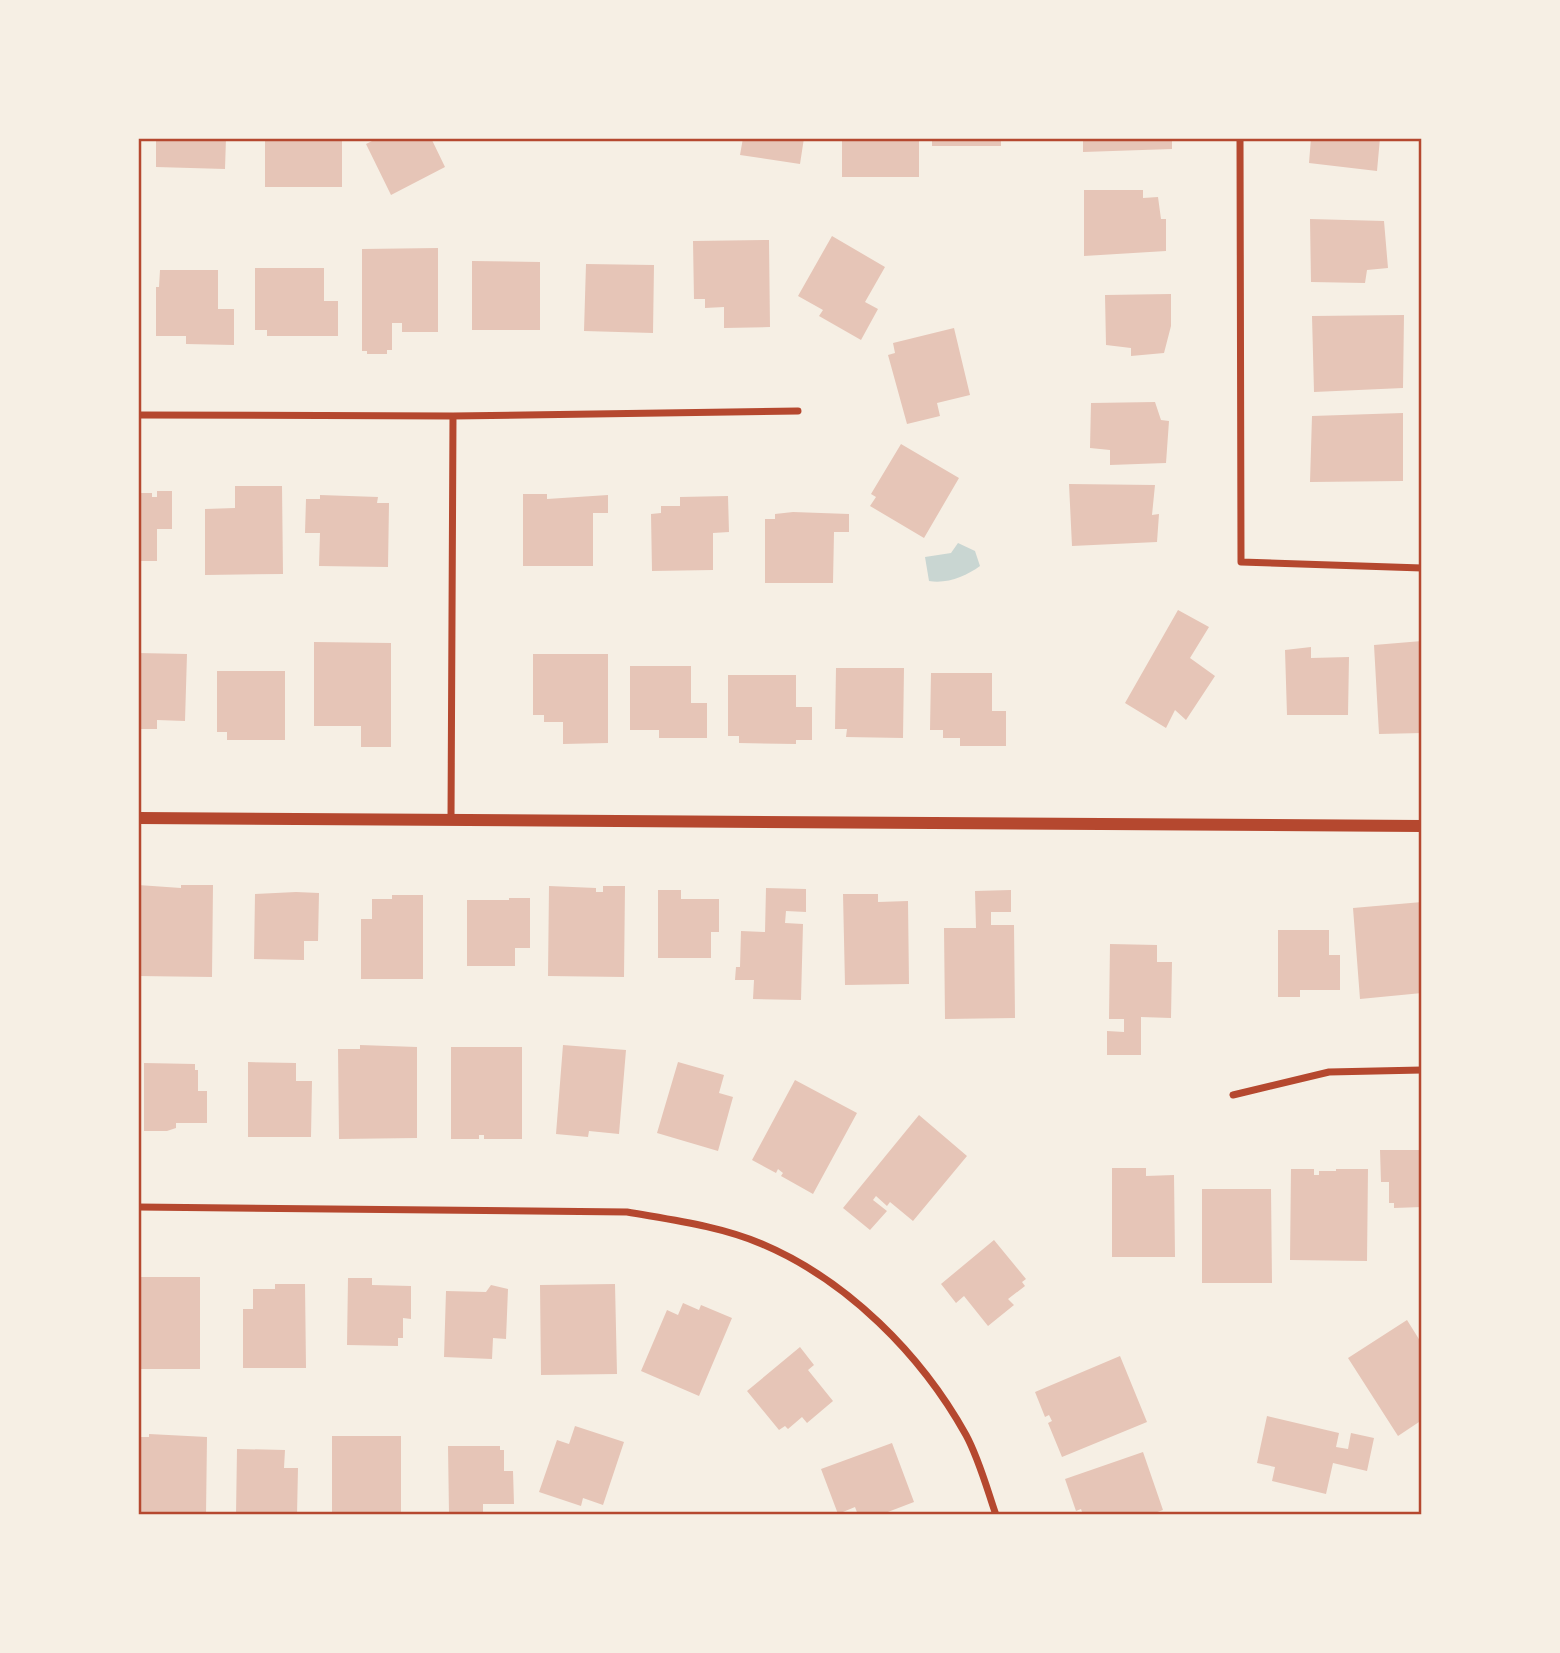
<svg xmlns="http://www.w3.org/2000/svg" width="1560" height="1653" viewBox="0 0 1560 1653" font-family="'IBM Plex Sans',sans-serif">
	<rect width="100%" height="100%" fill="#f6efe4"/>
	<path fill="#c9d6d2" d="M958,543l17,8 5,15c-14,10 -32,18 -51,15l-4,-24 26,-4z"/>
	<path fill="#e6c5b7" d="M156,138h70l-1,31 -69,-2z
		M265,138h77v49h-77z
		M378,138h53l14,29 -54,28 -25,-51z
		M743,138h61l-4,26 -60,-9z
		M842,138h77v39h-77z
		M932,138h69v8h-69z
		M1083,138h89v11l-89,3z
		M1311,138h69l-3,33 -68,-8z
		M1084,190h59v8l15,-1 3,22h5v32l-82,5z
		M1310,219l74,2 4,47 -21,2 -2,13 -54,-1z
		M832,236l53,31 -20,35 13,7 -17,31 -42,-24 4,-6 -25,-14z
		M769,240l1,87 -46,1v-21l-19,1v-9h-11l-1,-58z
		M438,248v84h-36v-9h-10v27h-5v4h-20v-3h-5v-102z
		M472,261l68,1v68h-68z
		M586,264l68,1 -1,68 -69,-2z
		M255,268h69v33h14v35h-71v-6h-12z
		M160,270h58v39h16v36l-48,-1v-8h-30v-49h3z
		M1171,294v32l-7,27 -33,3v-8l-25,-3 -1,-50z
		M1404,315l-1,73 -89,4 -2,-76z
		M954,328l16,67 -33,8 3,13 -33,8 -19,-69 7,-2 -2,-10z
		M1155,402l6,18 8,1 -3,42 -56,2v-15l-20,-2 1,-45z
		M1403,413v68l-93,1 2,-66z
		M901,444l58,34 -35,60 -54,-32 6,-9 -5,-3z
		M1069,484l86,1 -3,30 7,-1 -2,28 -85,4z
		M235,486h47l1,88 -78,1v-66l30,-1z
		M157,491h15v38h-15v32h-19v-68h14v4h5z
		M523,494h24v5l61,-4v18h-15v53h-70z
		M320,495l58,2 -1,6h12l-1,64 -69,-1 1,-33h-15l1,-34h14z
		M728,496l1,36 -16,1v37l-61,1 -1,-57 10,-1v-7h19v-9z
		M793,512l56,2v18h-15l-1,51h-68v-64h10v-5z
		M1178,610l31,17 -19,31 25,18 -29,44 -11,-10 -9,18 -41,-25z
		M1422,641v92l-43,1 -5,-89z
		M314,642l77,1v104h-30v-21h-47z
		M1311,647v11l38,-1 -1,58h-61l-2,-65z
		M138,653l49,1 -2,67 -28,-1v9h-19z
		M533,654h75v89l-45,1v-22h-19v-7h-11z
		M630,666h61v37h16v35h-48v-8h-29z
		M836,668h68l-1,70 -57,-1 1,-8h-12z
		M217,671h68v69h-58v-8h-10z
		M931,673h61v38h14v35h-46v-8h-17v-8h-13z
		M728,675h68v32h16v33h-16v4l-57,-1v-7h-11z
		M138,885l43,3v-3h32l-1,92 -74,-1z
		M549,886l47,2v4h7v-6h22l-1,91 -76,-1z
		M766,888l40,1v23l-20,-1 -1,12 18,1 -2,76 -48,-1 1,-19h-19l1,-13h4l1,-36 24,1z
		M658,890h23v9h38v33h-8v26h-53z
		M1011,890v22h-20v13h23l1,93 -70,1 -1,-91h32l-1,-37z
		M296,892l23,1 -1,48h-14v19l-50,-1 1,-65z
		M843,894h35v8l30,-1 1,83 -64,1z
		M392,895h31v84h-62v-60h11v-20h20z
		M509,898h21v50h-15v18h-48v-66h42z
		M1422,902v91l-62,6 -7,-91z
		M1278,930h51v25h11v35h-40v7h-22z
		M1110,944l47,1v17h15l-1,56 -30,-1v38h-34v-24l17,1v-13h-15z
		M360,1045l57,2v91l-78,1 -1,-90h22z
		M563,1045l63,5 -7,84 -30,-3 -1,6 -32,-3z
		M451,1047h71v92h-38v-4h-5v4h-28z
		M248,1062l48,1v18h16l-1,56h-63z
		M678,1062l46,13 -5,18 14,4 -15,54 -61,-18z
		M144,1063l51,1v6h3v21h9v32h-31v5l-9,3h-23z
		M795,1080l62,33 -44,81 -32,-18 2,-3 -5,-4 -2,4 -24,-13z
		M919,1115l48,41 -54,65 -23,-19 -3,4 -11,-10 -3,4 14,11 -17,19 -27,-22z
		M1380,1150h42v57l-28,1v-5h-5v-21h-8z
		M1112,1168h34v8l28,-1 1,82h-63z
		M1291,1169h23v6h5v-4h17v-2h32l-1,92 -77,-1z
		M1202,1189h69l1,94h-70z
		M994,1240l32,39 -4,3 3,4 -17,13 6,6 -26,21 -24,-30 -8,7 -15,-19z
		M138,1277h62v92h-62z
		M348,1278h24v7l39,1v33l-8,-1v20h-5v8l-51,-1z
		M275,1284h30l1,84h-63v-59h10v-20h22z
		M615,1284l2,90 -76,1 -1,-90z
		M491,1285l17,4 -2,50 -13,-1 -1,21 -48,-2 2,-66 40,1z
		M683,1303l16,7 2,-5 31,13 -33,78 -58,-25 26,-61 11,5z
		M1407,1320l15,24v76l-24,16 -50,-78z
		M800,1347l14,18 -6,5 25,31 -26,22 -5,-6 -14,12 -3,-3 -6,4 -32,-39z
		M1120,1356l27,66 -85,35 -14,-34 4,-2 -3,-6 -4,2 -10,-25z
		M1267,1416l72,17 -3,14 12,2 3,-16 23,5 -7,33 -34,-8 -7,31 -54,-13 3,-14 -18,-4z
		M575,1426l49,16 -21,63 -20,-7 -2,8 -42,-14 18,-52 12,4z
		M149,1434l58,3 -1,78h-68v-78h11z
		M332,1436h69v79h-69z
		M892,1443l22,59 -34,13h-22l-3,-8 -17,7 -17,-45z
		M448,1446h52v4h4v21h9l1,33h-31v10h-34z
		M237,1449l48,1 -1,18h14l-1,47h-61z
		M1143,1452l20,58 -14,5h-66l-2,-6 -5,2 -11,-32z"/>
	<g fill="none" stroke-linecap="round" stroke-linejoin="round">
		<path stroke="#b5482f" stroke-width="7" d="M1240,138l1,424 181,6
			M138,415l315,1 345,-5
			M451,820l2,-404
			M1233,1095l96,-23 93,-2
			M138,1207l489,5c45,8 93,14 135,32 85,36 159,110 204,191 13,24 21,54 30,80"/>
		<path stroke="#b5482f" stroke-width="12" d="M138,818l1284,8"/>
	</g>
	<rect width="1560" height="1653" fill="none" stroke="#f6efe4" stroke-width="280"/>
	<rect x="140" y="140" width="1280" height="1373" fill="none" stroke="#b5482f" stroke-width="2.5"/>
</svg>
